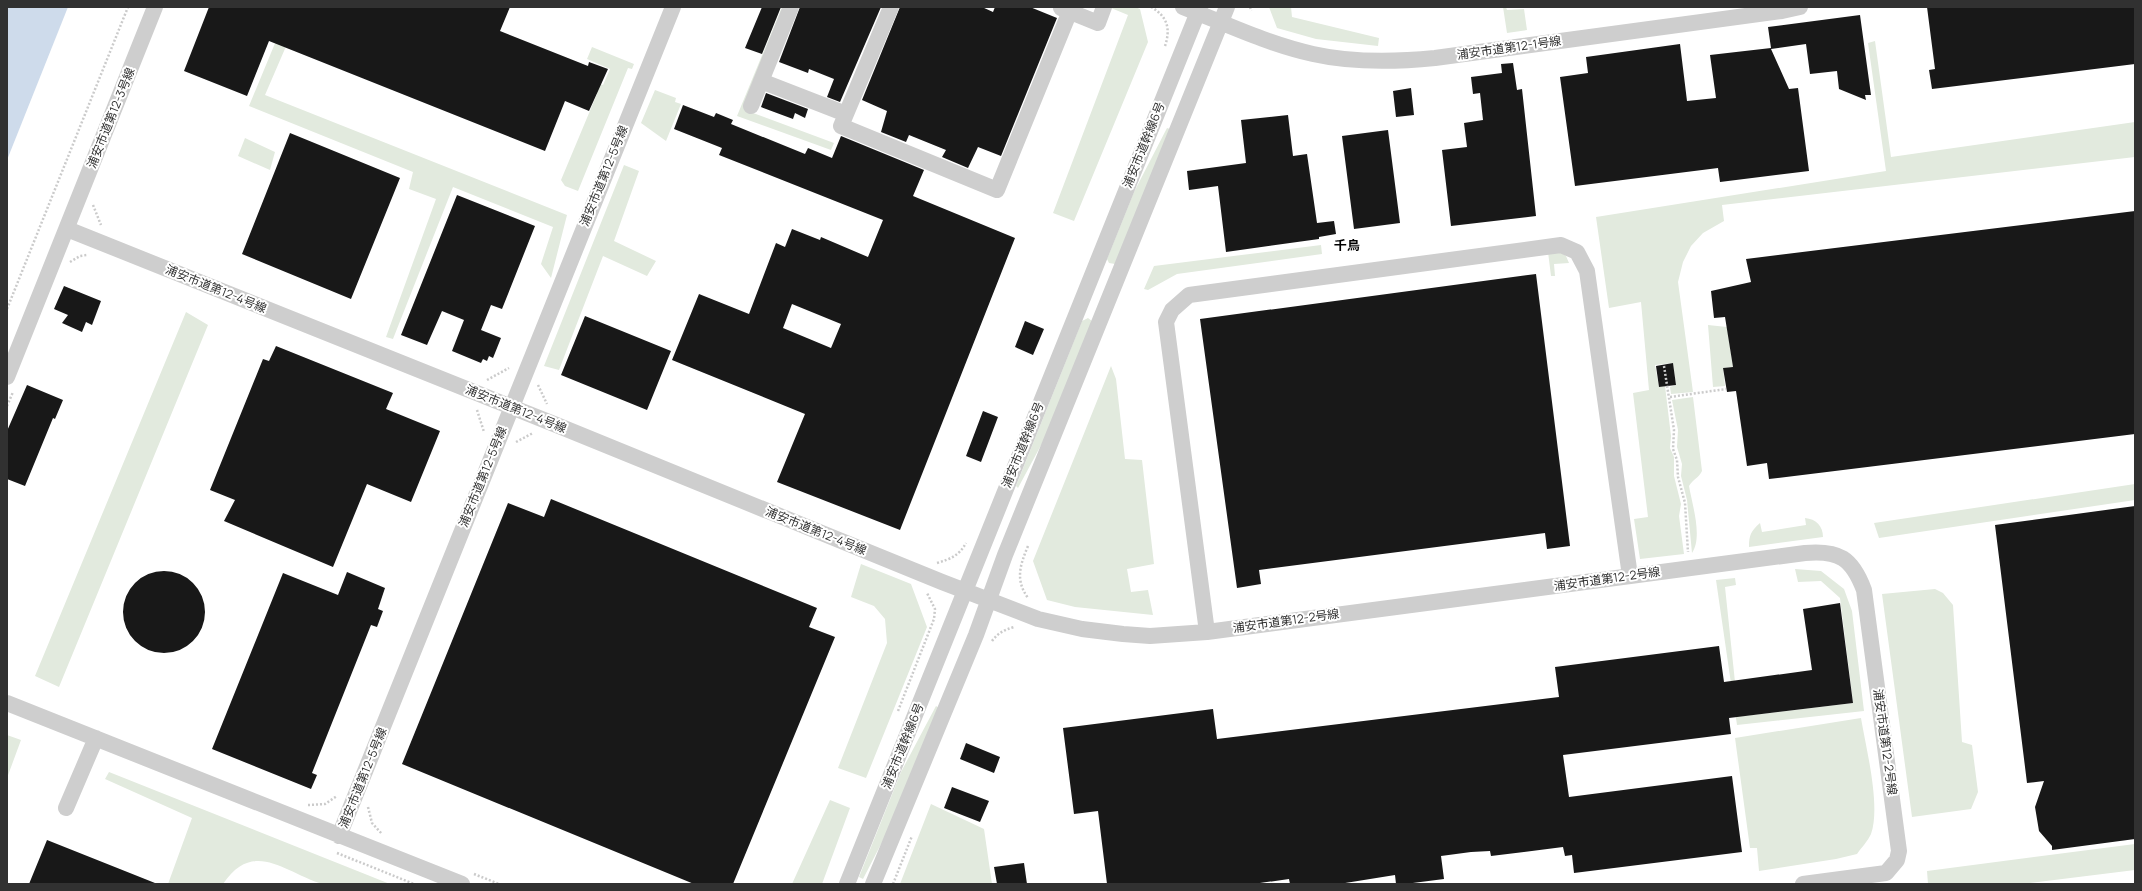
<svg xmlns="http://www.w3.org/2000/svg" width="2142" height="891" viewBox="0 0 2142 891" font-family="Manrope,'Noto Sans JP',sans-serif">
	<rect width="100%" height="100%" fill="#fff"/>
	<path fill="#e2eade" d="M290,7h13l-38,88 302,120 -16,63 -10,-14 12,-37 -100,-40 -60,152 -7,-2 50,-138 -27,-10 4,-17 -164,-66z
		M782,7h5l-42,103 89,33 -3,7 -94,-34z
		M1112,7h23l5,2 8,33 -74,179 -21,-8 75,-198 -17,-7z
		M1269,7h22l1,10 87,21 -1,8 -62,-7 -39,-11z
		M1503,7h3l1,3 17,-1 3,21 -20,3z
		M1875,41l16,116 244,-35v35l-413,48 2,16 -21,12 -12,13 -8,16 -5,20 15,110 -22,2 -1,-7 6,-2 -3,-22 -18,2 4,22 6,-1 6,50 -1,12 4,9v19l7,28 -2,12 5,38 -44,5 -6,-40 14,-2 -15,-124 16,-3 -8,-88 -32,6 -13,-91 290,-46 -18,-128z
		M592,47l42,17 -2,5 -4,-1 -50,123 -13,-5 -4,-6 36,-86 -2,-12 8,3 7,-16 -23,-10z
		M655,90l21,8 -1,4 6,2 -15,37 -25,-18z
		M1167,128l3,1 -55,135 -6,-1 -2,-4 27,-67z
		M245,138l30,14 -5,18 -32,-14z
		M624,165l15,6 -25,70 42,20 -9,15 -44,-20 -44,114 -15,-4z
		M1321,245l1,9 -145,20 -29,16 -4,-1 10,-23z
		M1557,250l9,6 3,7 -15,1 1,12h-4l-3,-24z
		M186,312l22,13 -149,362 -24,-11z
		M1088,318l4,3 -38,100 -36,67 -2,-2 66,-165z
		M1708,325l19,2 6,40 -10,1 2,18 -12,1z
		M1111,366l5,13 9,80 17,1 12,104 -27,5 4,23 17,-2 5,25 -78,-8 -28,-7 -14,-39z
		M1693,397l9,74c-3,7 -9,8 -13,15 3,18 14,51 3,67l-5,-53 -6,-24 1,-12 -5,-17 1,-17 -6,-30z
		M2135,484v16l-256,38 -5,-15z
		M1805,518c11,1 18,8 18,19l-74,10c0,-12 2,-16 11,-24l2,9 44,-7z
		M861,564l50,20 16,43 -61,151 -28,-10 49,-125 -2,-24 -11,-13 -23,-9z
		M1795,569l26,2 23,18 8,22 12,100 -127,14 -21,-145 19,-2 1,7 -11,2 12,114 7,15 109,-13 -13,-105 -19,-17 -23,1z
		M1935,589l8,4 10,12 9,137 10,3 6,47 -7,17 -59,8 -30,-223z
		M936,706l3,2 -42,105 -34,66 -4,-2 42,-105z
		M1861,718c5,30 20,88 10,116 -3,7 -10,14 -14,20l-21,5 -77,12 -2,-23h-7l-15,-110z
		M7,735l14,5 -14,38z
		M109,772l281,112c-16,0 -54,3 -67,0 -38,-11 -69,-46 -100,0h-55l24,-66 -87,-39z
		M830,800l20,8 -28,76h-30z
		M931,804l53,25 8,55h-92z
		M2135,844v26l-113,14h-94l-1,-13z"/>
	<path fill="#cedbeb" d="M7,7h61l-61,153z"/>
	<path fill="#181818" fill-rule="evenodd" d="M209,7h301l-10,24 88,35 1,-4 19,7 -19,42 -24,-10 -20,50 -276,-110 -22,55 -63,-25z
		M762,7h19l-19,47 -17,-6z
		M800,7h81l-41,95 -13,-5 7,-18 -25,-10 -1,4 -29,-11z
		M900,7h82l11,5 2,-5h35l27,11 -56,138 -23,-9 -10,21 -26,-11 4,-7 -37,-15 -3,7 -25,-10 6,-21 -25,-11z
		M1927,7h208v57l-203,25 -3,-19 6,-1z
		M1860,15l11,80h-6l1,5 -27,-11 -2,-18 -27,3 -4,-30 -35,5 18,40 9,-1 11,83 -89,11 -2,-14 -143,18 -15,-109 28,-4 -2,-16 94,-13 7,57 29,-3 -6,-43 61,-7 -3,-21z
		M1513,63l4,27 5,-1 14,127 -85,10 -9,-76 25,-3 -3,-24 19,-3 -3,-27 -7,1 -2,-17 31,-4 -1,-9z
		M1411,88l3,27 -18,2 -3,-26z
		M766,93l42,16 -3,9 -10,-5 -2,6 -32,-12z
		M683,105l31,12 2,-4 17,7 -2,4 74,30 3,-6 24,10 9,-22 83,34 -11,26 102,42 -115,292 -123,-48 28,-68 -133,-54 27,-66 50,20 27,-71 9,4 7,-18 28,11 1,-3 47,20 15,-37 -164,-65 3,-7 -48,-19zM792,304l49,20 -10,24 -48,-20z
		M1288,115l5,41 14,-2 10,69 17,-2 2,13 -17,3v2l-93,13 -8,-66 -29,4 -2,-19 59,-8 -5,-43z
		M1388,130l12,93 -46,6 -12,-93z
		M290,133l110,45 -49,121 -109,-45z
		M457,195l78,31 -33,83 -11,-4 -10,25 20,8 -8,20 -4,-2 -2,5 -4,-2 -2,4 -29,-12 12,-31 -22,-9 -15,34 -26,-10z
		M2135,211v223l-366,45 -2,-16 -20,3 -11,-75 -9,1 -4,-24 10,-1 -8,-50 -11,1 -3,-27 40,-9 -5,-23z
		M1536,274l34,272 -23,3 -2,-16 -286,37 2,14 -24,4 -37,-269z
		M64,286l37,15 -9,24 -6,-3 -4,10 -20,-9 6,-8 -14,-6z
		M585,316l86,35 -24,59 -86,-35z
		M1025,321l19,8 -11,26 -18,-8z
		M276,346l117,47 -7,16 54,22 -29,71 -44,-18 -34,83 -109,-46 11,-21 -25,-10 53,-131 6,2z
		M1673,363l3,22 -17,2 -3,-21z
		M27,385l36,15 -8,19 -2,-1 -28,68 -18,-7v-48z
		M983,411l15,6 -17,45 -15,-6z
		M551,499l266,109 -8,19 26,10 -102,247h-39l-292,-120 106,-261 36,14z
		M2135,506v333l-83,11v-4l-13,-15 -4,-24 9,-26 -17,2 -32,-258z
		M123 612a41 41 0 1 1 82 0a41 41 0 1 1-82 0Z
		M347,572l38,16 -7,21 5,2 -6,16 -6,-2 -59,148 5,2 -6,14 -99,-40 71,-176 55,22z
		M1840,603l13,100 -124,15 2,16 -168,21 6,42 163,-21 10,76 -168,21 -2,-18 -7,1 -2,-9 -72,9 -1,-5 -19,1 -30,4 3,23 -39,5h-9l-1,-9 -56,9h-49l-1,-5 -36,5h-146l-9,-73 -24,3 -11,-86 150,-19 4,30 342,-42 -4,-30 164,-21 5,36 88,-12 -9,-61z
		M966,743l34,14 -6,16 -34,-14z
		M952,787l37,14 -9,21 -36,-14z
		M47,840l108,43v1h-126z
		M1024,863l3,21h-30l-3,-17z"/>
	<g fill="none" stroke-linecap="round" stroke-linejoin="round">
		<path stroke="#cbcbcb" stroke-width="2.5" stroke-dasharray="2 2" stroke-linecap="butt" d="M1151,7c16,9 20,21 14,39
			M1250,7l1,4
			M93,205l8,20
			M70,262l10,-6 7,-1
			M7,309l121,-302
			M1664,366l10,64 -1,19 4,11 1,17 7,26 3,49
			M487,380l22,-12
			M538,385l9,19
			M1670,397l56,-8
			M7,406l6,-14
			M477,410l7,22
			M516,442l17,-9
			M1028,546c-8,19 -13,34 0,52
			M937,563c13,-4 22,-7 29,-20
			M992,641c6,-8 12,-11 22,-14
			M898,711l36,-92 1,-10 -8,-16
			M308,805l17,-1 12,-8
			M368,807l4,16 10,11
			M337,853l77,31
			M474,874l25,10
			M893,884l19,-48"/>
		<path stroke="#cecece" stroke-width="16" d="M891,7l-50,119 156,64 73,-179
			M1183,7c43,17 85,37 130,47 40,9 82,8 122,4l347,-47 18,-4
			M1061,8l37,15 6,-16
			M761,81l85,33
			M751,106l40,-99
			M67,229l487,195 388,158 96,37 44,10 41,5 27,2 57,-4 598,-79c34,-3 47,5 59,37l35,261 -2,9 -11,13 -83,11
			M7,377l148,-370
			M1207,632l-41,-310 6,-12 17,-15 372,-50 16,7 10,19 43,305
			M7,703l455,181
			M66,808l30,-70
			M339,836l334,-829
			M847,884l353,-877
			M873,884l103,-249 29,-80 222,-548"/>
	</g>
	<g text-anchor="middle" stroke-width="4" stroke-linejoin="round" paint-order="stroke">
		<g font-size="12" fill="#313131" stroke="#fff">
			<text transform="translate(1509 48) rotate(-8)" y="4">浦安市道第12-1号線</text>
			<text transform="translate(111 118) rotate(-68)" y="4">浦安市道第12-3号線</text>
			<text transform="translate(1144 145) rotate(-68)" y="4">浦安市道幹線6号</text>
			<text transform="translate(604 176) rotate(-68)" y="4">浦安市道第12-5号線</text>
			<text transform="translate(216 289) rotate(22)" y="4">浦安市道第12-4号線</text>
			<text transform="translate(516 409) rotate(22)" y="4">浦安市道第12-4号線</text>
			<text transform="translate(1023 445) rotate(-68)" y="4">浦安市道幹線6号</text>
			<text transform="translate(483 477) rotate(-68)" y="4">浦安市道第12-5号線</text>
			<text transform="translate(816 531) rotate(22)" y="4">浦安市道第12-4号線</text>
			<text transform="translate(1607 579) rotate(-8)" y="4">浦安市道第12-2号線</text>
			<text transform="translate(1286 621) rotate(-8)" y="4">浦安市道第12-2号線</text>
			<text transform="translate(1885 742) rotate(82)" y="4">浦安市道第12-2号線</text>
			<text transform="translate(903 746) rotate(-68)" y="4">浦安市道幹線6号</text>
			<text transform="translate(363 778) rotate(-68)" y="4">浦安市道第12-5号線</text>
		</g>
		<g font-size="13" font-weight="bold" fill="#000" stroke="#fff">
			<text x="1347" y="250">千鳥</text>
		</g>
	</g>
	<rect width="2142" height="891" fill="none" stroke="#313131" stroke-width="16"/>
</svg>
